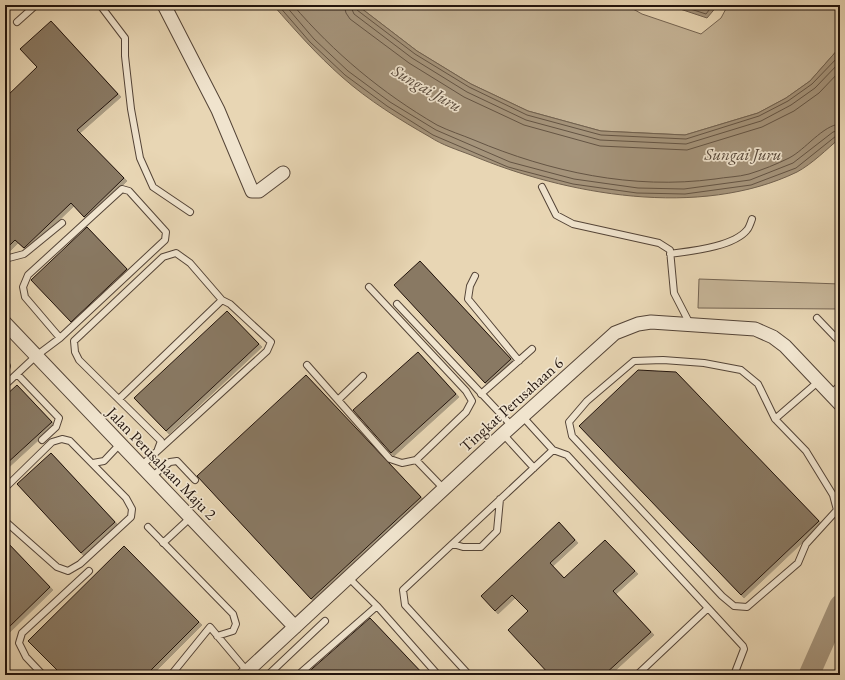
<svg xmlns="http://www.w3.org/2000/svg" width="845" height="680" viewBox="0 0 845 680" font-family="'EB Garamond',serif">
	<defs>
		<filter id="shadow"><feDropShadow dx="3" dy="3" stdDeviation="0" flood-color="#0004"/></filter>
	</defs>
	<rect width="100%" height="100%" fill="#e8d6b4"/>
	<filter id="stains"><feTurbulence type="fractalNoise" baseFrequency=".005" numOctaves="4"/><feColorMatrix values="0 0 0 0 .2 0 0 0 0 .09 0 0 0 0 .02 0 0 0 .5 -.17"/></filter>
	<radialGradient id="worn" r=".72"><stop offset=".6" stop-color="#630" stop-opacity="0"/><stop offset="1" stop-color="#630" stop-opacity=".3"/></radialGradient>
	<path fill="#c6b598" stroke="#746452" d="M357,5h269l16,9 59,20 20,-16 7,-13h112v42l-30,34 -24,17 -28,15 -73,22 -84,-4 -73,-20 -57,-27 -54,-33z
		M699,279l141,5v25l-142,-1z"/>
	<path fill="#a5947b" stroke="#71614f" d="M273,5h84l60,46 54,33 57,27 73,20 84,4 73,-22 28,-15 24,-17 30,-34v91c-13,11 -28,26 -43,34 -97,47 -231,23 -326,-17 -13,-5 -29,-10 -41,-18 -30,-17 -62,-37 -88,-60 -25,-22 -47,-47 -69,-72z
		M668,5h50l-11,13z"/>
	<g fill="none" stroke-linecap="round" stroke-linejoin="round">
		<path stroke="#645444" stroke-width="1" d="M278,5l32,37 35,33 42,31 46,29 75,32 65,17 64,9 48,1 66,-9 45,-17 40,-32 4,-1
			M285,5l29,34 34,32 42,31 46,28 74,32 64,17 64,9 46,1 66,-9 43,-17 40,-31 7,-2
			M293,5c41,48 89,88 144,120 12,6 25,10 37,15 76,32 159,50 241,39 11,-2 23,-2 34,-5 13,-4 28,-10 40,-16 16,-8 34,-33 51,-34
			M344,5l2,8 4,6 59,44 55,34 60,28 76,21 87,4 75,-23 32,-16 25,-18 21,-22
			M350,5l4,9 58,44 55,34 59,28 74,20 86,4 75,-23 30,-16 24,-17 25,-26
			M355,5l2,5 58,44 54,33 58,28 74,20 85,4 73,-23 29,-15 24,-17 28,-29
			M678,5l28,9 7,-9"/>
		<path stroke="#a5947b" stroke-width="21" d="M809,675l31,-70"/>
	</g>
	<path fill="#897964" stroke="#22140d" filter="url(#shadow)" d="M51,21l67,73 -41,36 47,48 -40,39 -13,-14 -47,45 -9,-8 -10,10v-152l32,-31 -17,-18z
		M87,227l40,42 -56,53 -40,-42z
		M420,261l91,98 -26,24 -91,-98z
		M227,311l32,33 -93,87 -32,-33z
		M418,352l38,42 -65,59 -38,-43z
		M638,370l38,2 143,149 -78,74 -162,-169z
		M306,375l115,122 -110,102 -114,-123z
		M17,385l35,37 -47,43v-69z
		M51,453l64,69 -34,31 -64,-69z
		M559,522l16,18 -25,23 14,15 41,-38 30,31 -22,20 38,41 -47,43h-54l-42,-45 20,-19 -16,-16 -17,16 -14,-15z
		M5,540l45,47 -45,44z
		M124,546l75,76 -53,53h-84l-34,-34z
		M370,618l54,57h-119z"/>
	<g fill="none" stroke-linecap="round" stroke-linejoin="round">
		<defs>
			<path id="lane" d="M100,5l25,33v18l6,53 9,49 13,29 37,25
				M17,22l19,-17
				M542,187l14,28 17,9 86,19 11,7 4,43 16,31
				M670,254c21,-3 63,-7 77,-24 2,-2 4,-8 5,-11
				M5,259l19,-5 38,-31
				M475,276l-5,10 -2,13 51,62
				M369,287l97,104 6,10 -6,11 -50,48
				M397,304l115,122
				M817,318l23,24
				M663,360l41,3 37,7 17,14 17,35 31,32 27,44 4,15 -31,34 -8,19 -51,44 -13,-1 -12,-10 -150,-160 -3,-14 18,-21 47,-40z
				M5,362l2,4 -2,5
				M307,365l83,94 12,4 14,-3 28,29
				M17,374l42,44 -3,9 -14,13
				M5,385l31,-29 24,-18 105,-98 1,-8 -37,-41 -7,-2 -94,86 -5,12 2,10 35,41
				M481,394l51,-45
				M831,394l9,-9
				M119,399l103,-99
				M338,400l25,-24
				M522,416l31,34 14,5 176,191 1,3 -10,26
				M775,419l44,-38
				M503,434l31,34
				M93,463l11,-2 16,-17
				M141,466l126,-115 4,-9 -41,-38 -8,-4 -32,-37 -14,-10 -13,4 -89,84 1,11 4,8 82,81 -3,8
				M151,477l19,-15 7,-1 18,19
				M5,488l47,-46 10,-3 8,2 56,57 6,11 -1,8 -51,47 -12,7 -11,-4 -52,-46
				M148,527l85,87 3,10 -3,7 -16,5
				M163,543l27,-25
				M453,544l10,3h18l16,-16 3,-32
				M348,577l29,29 61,69
				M638,674l70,-66
				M43,675l-17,-18 -7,-14 3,-10 67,-62
				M171,675l39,-48 37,44
				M268,675l57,-54
				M298,675l79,-69
				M469,675l-64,-70 -2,-15 150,-140"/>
			<path id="street" d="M164,5l54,105 34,81h7l24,-18
				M5,323l290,304
				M243,675l260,-241 112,-101 23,-9 13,-2 104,7 18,8 12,9 55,58"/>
		</defs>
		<use href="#lane" stroke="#544437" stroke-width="8"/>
		<use href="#street" stroke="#544437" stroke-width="15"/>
		<use href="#lane" stroke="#f0e4ce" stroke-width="6"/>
		<use href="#street" stroke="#f0e4ce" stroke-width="13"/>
	</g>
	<g text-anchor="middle" stroke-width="3.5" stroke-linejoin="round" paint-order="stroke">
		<g font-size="16" fill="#22140d" stroke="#f0e4ce">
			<text transform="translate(511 404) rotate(-42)" y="6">Tingkat Perusahaan 6</text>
			<text transform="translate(162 463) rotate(46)" y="6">Jalan Perusahaan Maju 2</text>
		</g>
		<g font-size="17" font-style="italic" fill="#564739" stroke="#f0e4ce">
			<text transform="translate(427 88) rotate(30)" y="6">Sungai Juru</text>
			<text x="743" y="160">Sungai Juru</text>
		</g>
	</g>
	<rect width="845" height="680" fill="none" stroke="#e8d6b4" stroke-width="20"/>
	<rect x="6" y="6" width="833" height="668" fill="none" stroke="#22140d" stroke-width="2"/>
	<rect x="10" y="10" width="825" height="660" fill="none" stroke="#22140d"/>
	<rect width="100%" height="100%" filter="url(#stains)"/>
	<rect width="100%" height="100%" fill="url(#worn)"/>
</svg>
